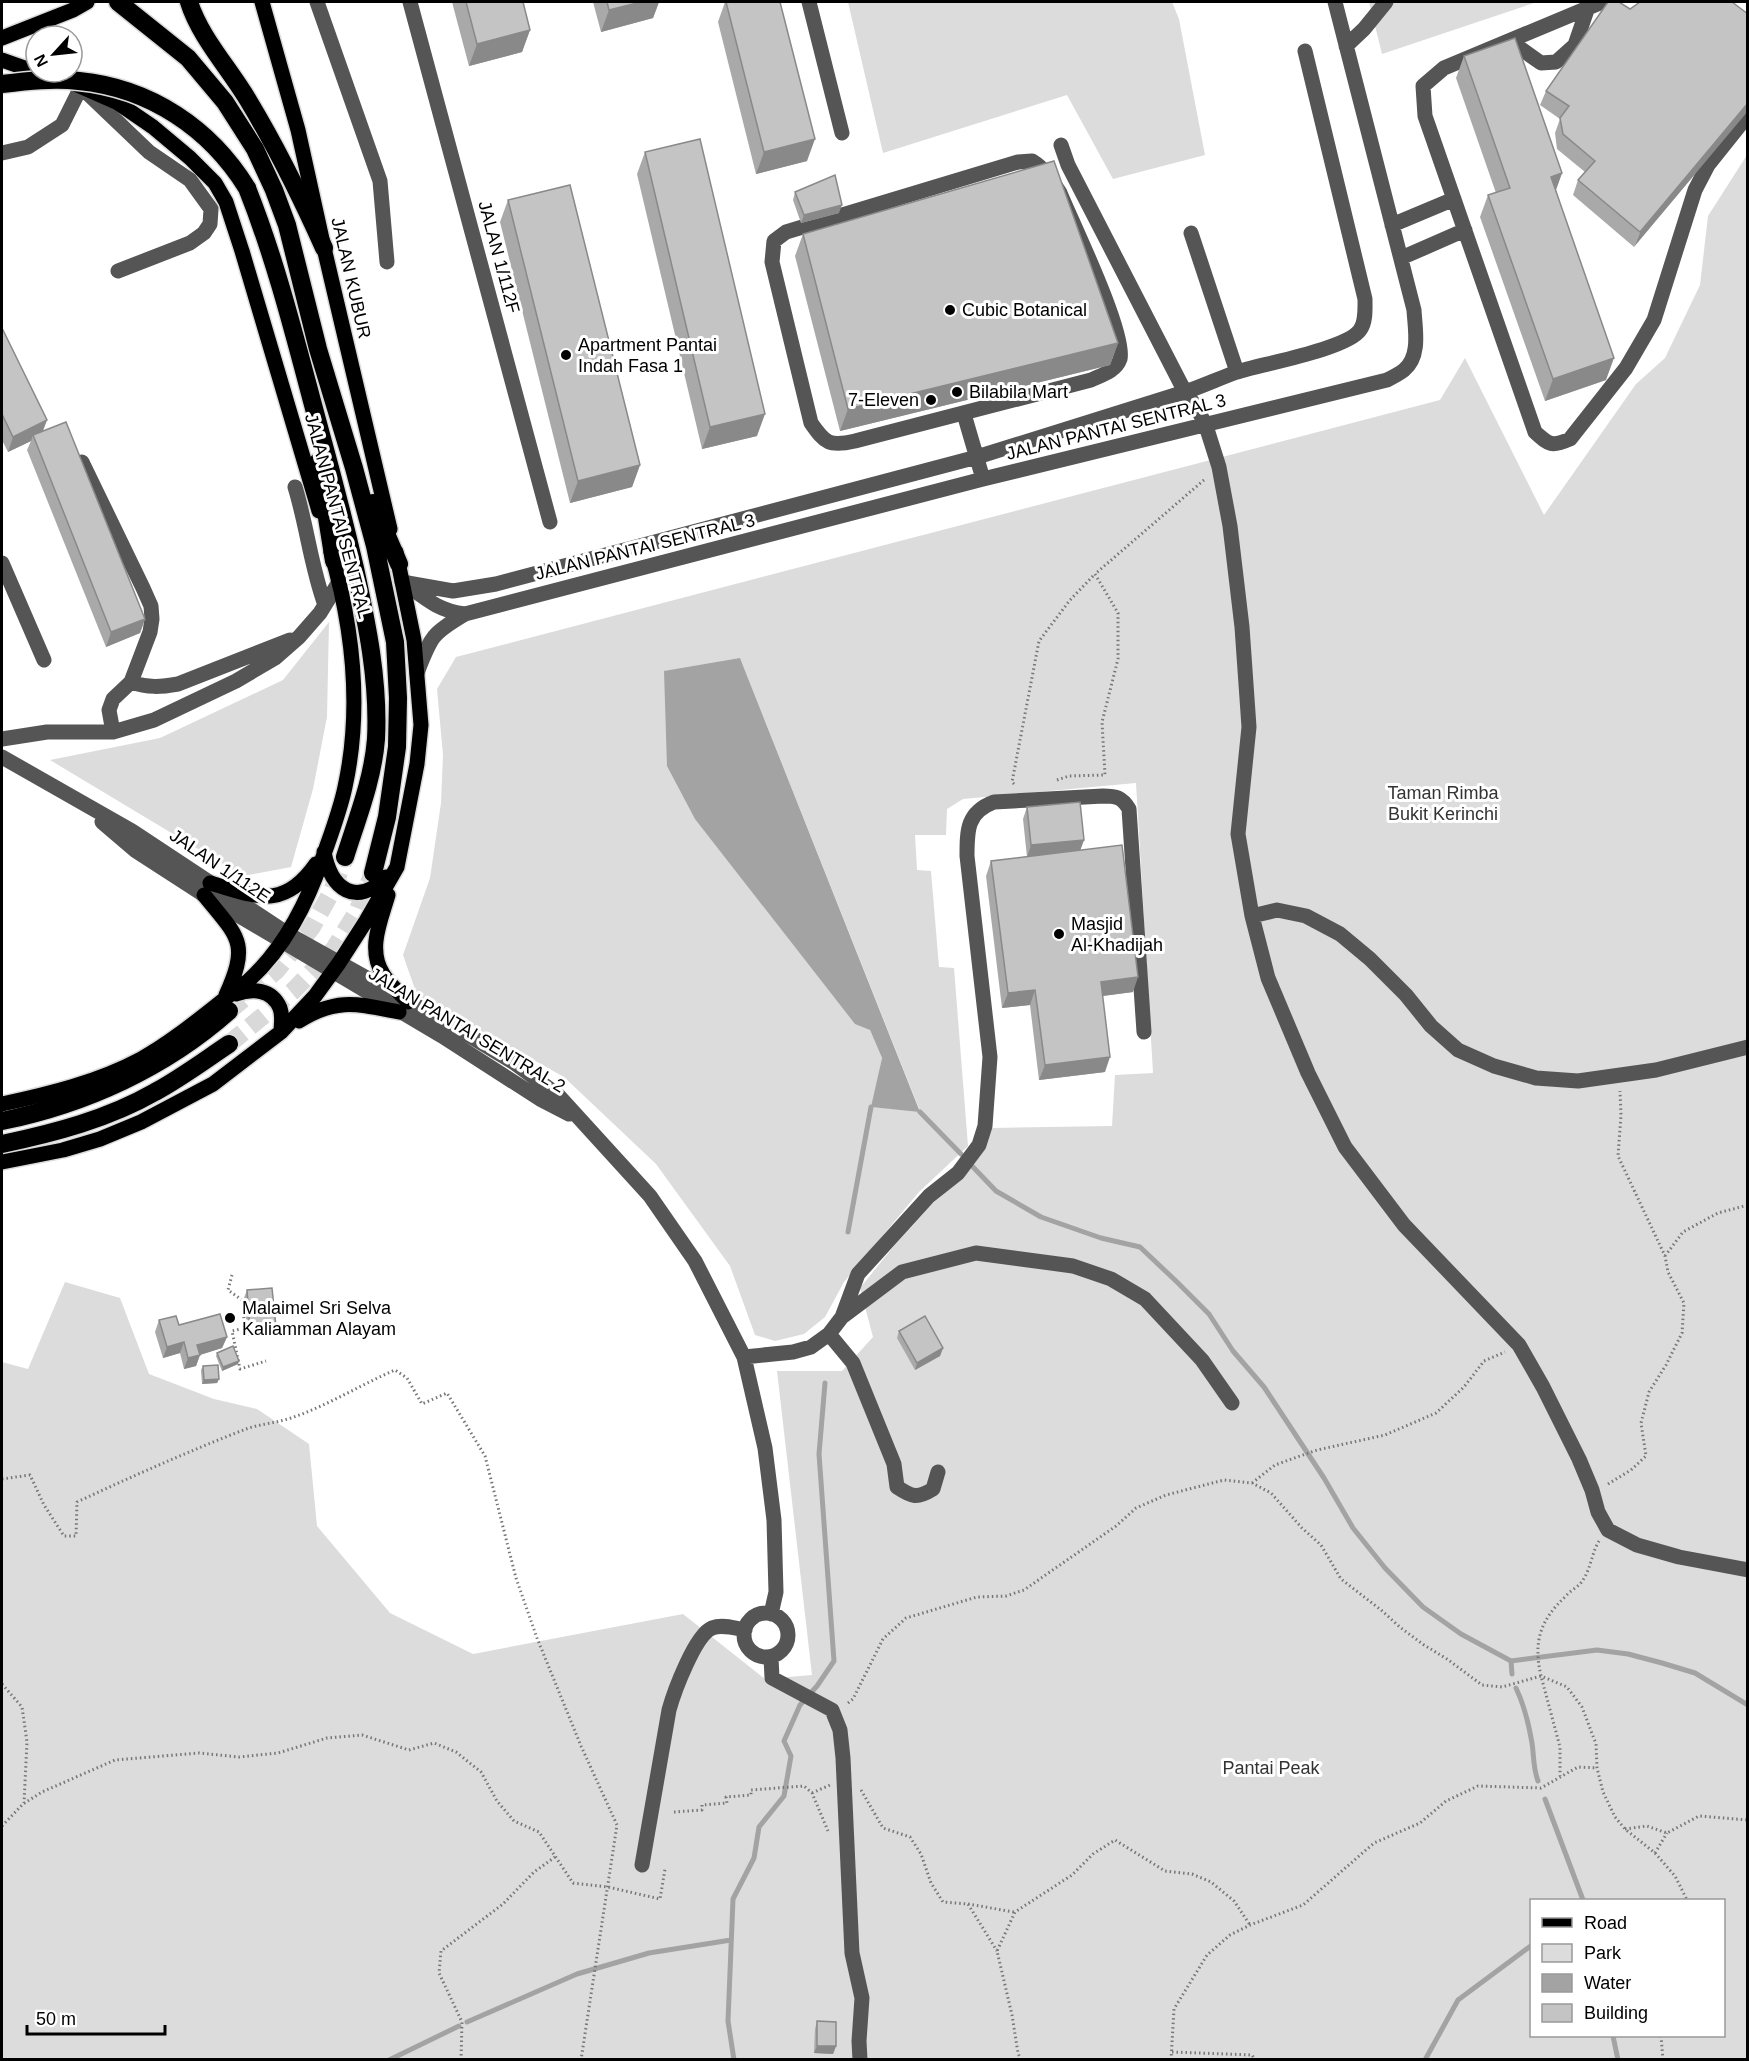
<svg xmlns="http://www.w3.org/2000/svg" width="1749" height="2061" viewBox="0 0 1749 2061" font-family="Helvetica,sans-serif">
	<rect width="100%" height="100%" fill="#fff"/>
	<path fill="#dcdcdc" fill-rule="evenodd" d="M848,2h324l7,17 26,136 -92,24 -46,-84 -184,58z
		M1369,2h168l-155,52z
		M1747,155v1904h-1745v-697l26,7 37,-87 55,16 29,76 65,25 43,10 52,35 8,82 73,87 83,41 210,-40 82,65 47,-4 -35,-304h65l31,-34 -13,-49 34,-42 38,-42 29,-25 25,-31 6,-20 120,-2 3,-51 38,-2 -17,-290 -173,16 -16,10 -1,26h-31l2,35 14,1 8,96 15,1 14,178 -49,46 -75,90 -19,35 -21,17 -29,7 -20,-6 -25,-69 -74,-102 -92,-87 -147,-82 -14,-40 27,-77 11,-75 2,-48 -6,-66 19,-32 984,-257 25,-42 79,157 92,-131 29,-26 35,-73 8,-69zM740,658l180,453 -48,-4 10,-49 -12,-28zM1532,1900h192v136h-192z
		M329,622l-2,95 -14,72 -22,78 -48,9 -193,-116 110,-22 123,-58z"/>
	<path fill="#a3a3a3" d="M740,658l180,454 -49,-5 11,-49 -12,-28 -15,-6 -160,-205 -28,-53 -3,-95z"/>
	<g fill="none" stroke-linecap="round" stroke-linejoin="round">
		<path stroke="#a3a3a3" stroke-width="5" d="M920,1112l41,42
			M973,1167l23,24 45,26 60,21 39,9 37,35 32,32 24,37 31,36 60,91 29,50 32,40 38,39 38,27 50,27 86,-11 31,4 34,9 33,10 53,32
			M848,1232l23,-125
			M1511,1661l1,13
			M1516,1688c8,17 13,37 16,55 2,13 1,25 6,38
			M1545,1799l38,101
			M467,2022l110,-48 72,-21 82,-13
			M1613,2036l5,24
			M389,2060l70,-34
			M734,2060l-6,-39 5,-122 21,-41 5,-31 25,-31 7,-40 -7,-15 16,-36 17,-19 17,-25 -15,-207 6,-71
			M1425,2060l33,-60 74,-55"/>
		<path stroke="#d9d9d9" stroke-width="18" stroke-dasharray="18 9" stroke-linecap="butt" d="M229,1011l47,-40 36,-44 20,-36 13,-34
			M229,1044l63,-52 42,-43 23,-37 14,-34"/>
		<defs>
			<path id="major" d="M262,2l36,128 26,118 66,281
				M2,38l71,-28 14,-8
				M2,60l34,12
				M77,85l41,18 35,24 37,31 25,25 11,19 16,49 77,260
				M324,852c7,37 32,56 62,25
				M210,883c46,13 73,28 106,-19
				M204,895c34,42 46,47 22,100
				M388,895c-7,25 -21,54 -5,79 6,10 17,19 25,28
				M236,994c16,-6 36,-5 44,14 3,8 1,17 1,24
				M299,1021c38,-24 59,-17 100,-9
				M2,1104c47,-10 96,-22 139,-45 38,-21 72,-52 107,-78 37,-33 59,-78 75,-124 8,-23 17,-46 22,-70 17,-78 8,-159 -14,-235
				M2,1162l61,-12 37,-11 41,-17 72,-38 68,-52 34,-36 24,-33 27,-42 31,-54 20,-103 4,-39 -7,-85 -18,-88"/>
			<path id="highway" d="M118,2l70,56 37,44 30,47 19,41 13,35 31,124 36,119 21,78 20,96 3,56 -1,49 -10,70 -14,56
				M189,2c11,35 40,66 59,98 29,48 53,97 76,148
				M247,188c31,78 50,158 72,239 13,47 25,94 36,141 12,56 24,113 21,171 -3,40 -19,80 -31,118
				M318,462l16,99
				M373,503l26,61
				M2,1121c83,-17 163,-53 227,-110
				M2,1144c52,-11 106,-25 153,-52 26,-14 50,-32 74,-48"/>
		</defs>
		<use href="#major" stroke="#dbdbdb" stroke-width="18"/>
		<use href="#highway" stroke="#dbdbdb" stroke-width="21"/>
		<path stroke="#777" stroke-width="3" stroke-dasharray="1.5 3" stroke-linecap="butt" d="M1057,780l12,-4 36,-1 -3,-53 16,-63v-46l-23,-39 109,-94
			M1014,784l-2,-2 27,-141 31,-41 25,-26
			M1665,1256l18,-24 35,-19 30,-8
			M232,1275l-4,15 14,10 3,28 -13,3 8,38 26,-8
			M2,1479l28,-4 14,30 20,31h12l1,-34c56,-26 112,-51 169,-73 14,-5 30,-6 45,-11 36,-12 69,-33 104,-48l12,8 15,26 25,-11 38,63 31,122 21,60 44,108 36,79 -36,235
			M1252,1483l23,-18 42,-15 68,-15 51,-22 28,-26 20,-26 21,-9
			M1608,1484l23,-14 15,-14 -5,-33 8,-31 17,-27 16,-32 2,-30 -16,-31 -3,-16 -47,-100 3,-41 -1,-24
			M1599,1541c-8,13 -8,30 -19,43 -4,4 -10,7 -14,12 -26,24 -33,46 -25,80l26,11 15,20 14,37 1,24 6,24 12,25 10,12 30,24 20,23 12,24
			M2,1684l20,23 5,35 -3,61
			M848,1703l5,-4 30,-60 23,-21 71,-21 29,-1 18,-6 92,-64 20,-18 30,-13 58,-15 28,3 19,10 31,35 19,17 20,34 40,31 20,18 23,17 23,14 35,26 20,2 39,-11 19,71v29
			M861,1790l22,38 27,9 11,17 10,29 12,19 25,2 29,47
			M812,1793l18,-8
			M674,1812l28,-2v-5l25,-2 -1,-6 25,-2v-5l53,-4 8,7 16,38
			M2,1826l21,-22 19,-12 73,-32 84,-7 40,4 39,-4 49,-15 35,-3 47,15 25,-7 22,9 25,20 16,29 17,20 25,11 34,51 35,4 52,12 5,-30
			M1625,1829l22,-3 20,7 32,-17 49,4
			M1655,1853l12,-20
			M968,1904l46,8
			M1661,2036l2,24
			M1172,2052l80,3 3,5
			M461,2060l1,-38 -23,-49 2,-22 62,-47 31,-32 21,-15
			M1021,2060l-3,-7 -6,-38 -15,-64 18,-39 57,-37 21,-21 22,-14 50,31 27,3 19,8 23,19 16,24
			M1171,2060l3,-51 33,-54 23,-20 20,-10 53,-20 71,-62 46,-20 26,-22 32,-15 63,2 37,-21 19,1"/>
		<path stroke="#555" stroke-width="15" d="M317,2l63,179 7,81
			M410,2l140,520
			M809,2l33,131
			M1602,2l-158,66 -21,18 2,30 110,316c14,13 17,15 35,7l56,-71 28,-48 41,-130 13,-25 40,-50
			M1510,41l31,22 15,-1 19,-17 13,-38
			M1346,46l18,-17 22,-27
			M1061,145l7,20 117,227c18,-6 35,-14 52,-20 25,-8 110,-23 123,-42 6,-8 5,-21 5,-31l-60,-248
			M2,153l26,-6 34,-22 19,-38 68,65 41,28 21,29 -1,15 -6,9 -14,10 -72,28
			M1032,161c13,8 20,19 28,32 12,29 66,140 60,166 -4,12 -18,16 -29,21l-236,61c-26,6 -30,2 -44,-18l-39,-161 2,-21 12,-9 232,-70z
			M1392,225l62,-26
			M1191,233l46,139
			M1401,258l64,-28
			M964,414l19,65
			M82,462l61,126 8,18 1,13 -2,13 -19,50 -18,17 -4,11 4,22
			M295,487c12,39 16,80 30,118
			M2,563l42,97
			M402,582l51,9 43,-7 481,-127 208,-65 12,16 9,18 13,41 11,59 12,101 7,100 -11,107 14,82 16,62 40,95 37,74 59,78 115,120 24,42 36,72 13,31 6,22 10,18 29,15 42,12 69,13
			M407,585c20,15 33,26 58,29
			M417,673c14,-36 14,-39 48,-59l518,-135 404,-99c6,-3 12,-6 17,-10 17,-14 11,-41 10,-60l-79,-308
			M131,682c17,6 30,5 47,2l112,-44
			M2,739l45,-7h66l41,-12 82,-39 39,-23 24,-21 21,-24 19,-31
			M2,757l130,74 156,103 172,96 53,32 45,33 92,101 45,65 49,96 21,91 9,72 2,72 -5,22
			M102,822l34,29 68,44 238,141 98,63 29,15
			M1252,916l25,-6 29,6 34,18 30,25 36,36 25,31 27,24 36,16 42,12 42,3 78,-11 92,-23
			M842,1317l60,-45 74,-19 97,13 38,13 34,20 57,61 30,43
			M829,1334l24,29 41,101 3,23c15,10 20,12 36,2l5,-17
			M744,1357l49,-5 18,-5 18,-13 13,-17 16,-43 71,-78 29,-23 21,-28 6,-19 5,-69 -23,-201c0,-26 0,-44 27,-54l109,-6c13,0 19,1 26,13l15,223
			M744 1635a22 22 0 1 1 44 0a22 22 0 1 1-44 0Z
			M771,1657l1,21 60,32 8,20 3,28 9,195 10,45 -3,43 1,19
			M642,1865l27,-155c5,-18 26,-75 43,-82 10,-4 23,0 33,2"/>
		<use href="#major" stroke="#000" stroke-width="15"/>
		<use href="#highway" stroke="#000" stroke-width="18"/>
		<defs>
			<path id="highway-bridge" d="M2,84c25,-3 52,-6 77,-3 71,7 131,47 168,107"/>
		</defs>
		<use href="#highway-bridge" stroke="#dbdbdb" stroke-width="21" stroke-linecap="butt"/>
		<use href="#highway-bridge" stroke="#000" stroke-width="18"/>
	</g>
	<path fill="#a9a9a9" d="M452,2h71l7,28 -8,22 -53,14z
		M593,2h66l-6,16 -52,14z
		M725,2h55l27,159 -51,13 -38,-152z
		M1732,2l-98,245 -61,-52 5,-15 7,-8 -28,-23 -2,-16 5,-14 -20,-14 6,-14 84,-82z
		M1464,56l98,117 -6,17 50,190 -61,21 -65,-184 8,-22 8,-2 -40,-115z
		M645,152l112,284 -55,13 -65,-275z
		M795,192l44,21 -38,10 -8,-23z
		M508,200l132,265 -8,22 -62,16 -70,-281z
		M803,234l315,109 -8,22 -270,66 -45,-175z
		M2,328l45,92 -4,11 102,188 -5,14 -34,14 -79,-197 4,-9 -23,11 -6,-12z
		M1027,807l57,33 -4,10 53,142 -31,4 3,76 -66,8 -9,-75 -28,3 -16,-132 5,-15 36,-4 -4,-38z
		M247,1290l29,37 -3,7 -25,2 -4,-38z
		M159,1320l68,17 -5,11 -22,7 -4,11 -12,3 -4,-16 -17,5 -8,-26z
		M899,1331l44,17 -3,8 -25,14 -18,-32z
		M217,1353l22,8 -1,3 -16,7 -6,-15z
		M203,1366l16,13 -2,4 -15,1 -1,-14z
		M817,2021l19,25 -3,8 -19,-1 1,-24z"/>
	<path fill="#898989" d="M641,2h18l-6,16 -52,14 8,-22z
		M530,30l-8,22 -53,14 8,-22z
		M1748,103v8l-114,136 6,-15z
		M815,139l-8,22 -51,13 8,-22z
		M1562,173l-8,22 -3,-18z
		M842,205l-3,8 -38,10 3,-8z
		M1118,343l-8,22 -270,66 8,-22z
		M1614,358l-8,22 -61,21 8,-22z
		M765,414l-8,22 -55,13 8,-22z
		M47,420l-6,15h-8l-2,6 -23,11 5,-15z
		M640,465l-8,22 -62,16 8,-22z
		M145,619l-5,14 -34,14 5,-15z
		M1084,840l-4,11 -53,6 4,-12z
		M1138,977l-5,15 -38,5 6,-15z
		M1035,990l-5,15 -28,3 6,-15z
		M1110,1057l-5,15 -66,8 6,-15z
		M276,1327l-3,7 -25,2 2,-7z
		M227,1337l-5,11 -29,9 4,-12z
		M184,1342l-4,11 -17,5 4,-11z
		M943,1348l-3,8 -25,14 2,-7z
		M200,1355l-4,11 -12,3 4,-11z
		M239,1361l-1,3 -16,7 1,-4z
		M219,1379l-2,4 -15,1 2,-4z
		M817,2046h19l-3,8 -19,-1z"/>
	<path fill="#c4c4c4" stroke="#898989" stroke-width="1.5" d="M466,2h57l7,28 -53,14z
		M607,2h34l-32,8z
		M726,2h54l35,137 -51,13z
		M1608,2h11l11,7 10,-7h92l16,12v89l-108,129 -62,-52 17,-19 -32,-27 -3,-16 9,-12 -23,-15z
		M1515,38l47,135 -11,4 63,181 -61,21 -65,-184 22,-7 -46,-132z
		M700,139l65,275 -55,13 -65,-275z
		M1054,161l64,182 -270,66 -45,-175z
		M835,175l7,30 -38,10 -9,-23z
		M570,185l70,280 -62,16 -70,-281z
		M2,328l45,92 -34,17 -11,-23z
		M66,422l79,197 -34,13 -78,-197z
		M1080,802l4,38 -53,5 -4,-38z
		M1122,845l16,132 -37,5 9,75 -65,8 -10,-75 -27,3 -17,-132z
		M272,1288l4,39 -26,2 -3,-39z
		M220,1314l7,23 -30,8 3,10 -12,3 -4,-16 -17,5 -8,-27 17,-4 3,9z
		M925,1316l18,32 -26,15 -18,-32z
		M233,1346l6,15 -16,6 -6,-14z
		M218,1365l1,14 -15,1 -1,-14z
		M817,2021l19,1v24h-19z"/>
	<g fill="#000" stroke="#fff" stroke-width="2">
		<circle cx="950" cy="310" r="6"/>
		<circle cx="566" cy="355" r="6"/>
		<circle cx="957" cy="392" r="6"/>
		<circle cx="931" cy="400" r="6"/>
		<circle cx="1059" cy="934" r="6"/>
		<circle cx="230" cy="1318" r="6"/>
	</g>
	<g text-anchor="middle" stroke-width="6" stroke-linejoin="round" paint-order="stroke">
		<g font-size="18" fill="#000" stroke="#fff">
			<text transform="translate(499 257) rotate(75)" y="6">JALAN 1/112F</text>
			<text transform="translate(351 278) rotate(77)" y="6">JALAN KUBUR</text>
			<text transform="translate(1116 427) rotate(-14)" y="6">JALAN PANTAI SENTRAL 3</text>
			<text transform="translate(338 516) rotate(75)" y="6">JALAN PANTAI SENTRAL</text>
			<text transform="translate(645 547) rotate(-14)" y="6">JALAN PANTAI SENTRAL 3</text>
			<text transform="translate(220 866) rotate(34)" y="6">JALAN 1/112E</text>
			<text transform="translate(467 1030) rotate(31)" y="6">JALAN PANTAI SENTRAL 2</text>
		</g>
		<g font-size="18" fill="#000" stroke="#fff" text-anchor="start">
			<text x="962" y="316">Cubic Botanical</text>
			<text x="578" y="351">Apartment Pantai<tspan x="578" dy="21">Indah Fasa 1</tspan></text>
			<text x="969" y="398">Bilabila Mart</text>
			<text x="919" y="406" text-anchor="end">7-Eleven</text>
			<text x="1071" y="930">Masjid<tspan x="1071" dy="21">Al-Khadijah</tspan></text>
			<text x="242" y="1314">Malaimel Sri Selva<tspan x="242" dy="21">Kaliamman Alayam</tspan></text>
		</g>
		<g font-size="18" fill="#333" stroke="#fff">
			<text x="1443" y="799">Taman Rimba<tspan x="1443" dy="21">Bukit Kerinchi</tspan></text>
			<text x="1271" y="1774">Pantai Peak</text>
		</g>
	</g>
	<rect width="1749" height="2061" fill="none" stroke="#000000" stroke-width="6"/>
	<rect x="1530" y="1899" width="195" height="138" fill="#ffffff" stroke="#999999" stroke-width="1.5"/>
	<rect x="1542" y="1918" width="30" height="9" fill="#000000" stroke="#999999" stroke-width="1.5"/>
	<text x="1584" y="1929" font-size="18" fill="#000000">Road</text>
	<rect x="1542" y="1944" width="30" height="18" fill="#dcdcdc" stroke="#999999" stroke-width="1.5"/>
	<text x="1584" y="1959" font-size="18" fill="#000000">Park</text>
	<rect x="1542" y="1974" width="30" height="18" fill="#a3a3a3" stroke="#999999" stroke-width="1.5"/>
	<text x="1584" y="1989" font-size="18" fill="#000000">Water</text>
	<rect x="1542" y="2004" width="30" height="18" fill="#c4c4c4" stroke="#999999" stroke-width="1.5"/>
	<text x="1584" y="2019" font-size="18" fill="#000000">Building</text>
	<g transform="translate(54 54) rotate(243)"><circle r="28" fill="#ffffff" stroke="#999999" stroke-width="1.5"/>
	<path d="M0-4.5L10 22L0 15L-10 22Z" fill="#000000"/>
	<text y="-9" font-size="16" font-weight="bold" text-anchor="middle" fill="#000000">N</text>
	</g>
	<path d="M27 2025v9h138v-9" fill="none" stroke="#000000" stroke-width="3"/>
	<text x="36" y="2025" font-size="18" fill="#000000" stroke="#ffffff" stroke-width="4.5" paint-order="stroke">50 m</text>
</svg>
